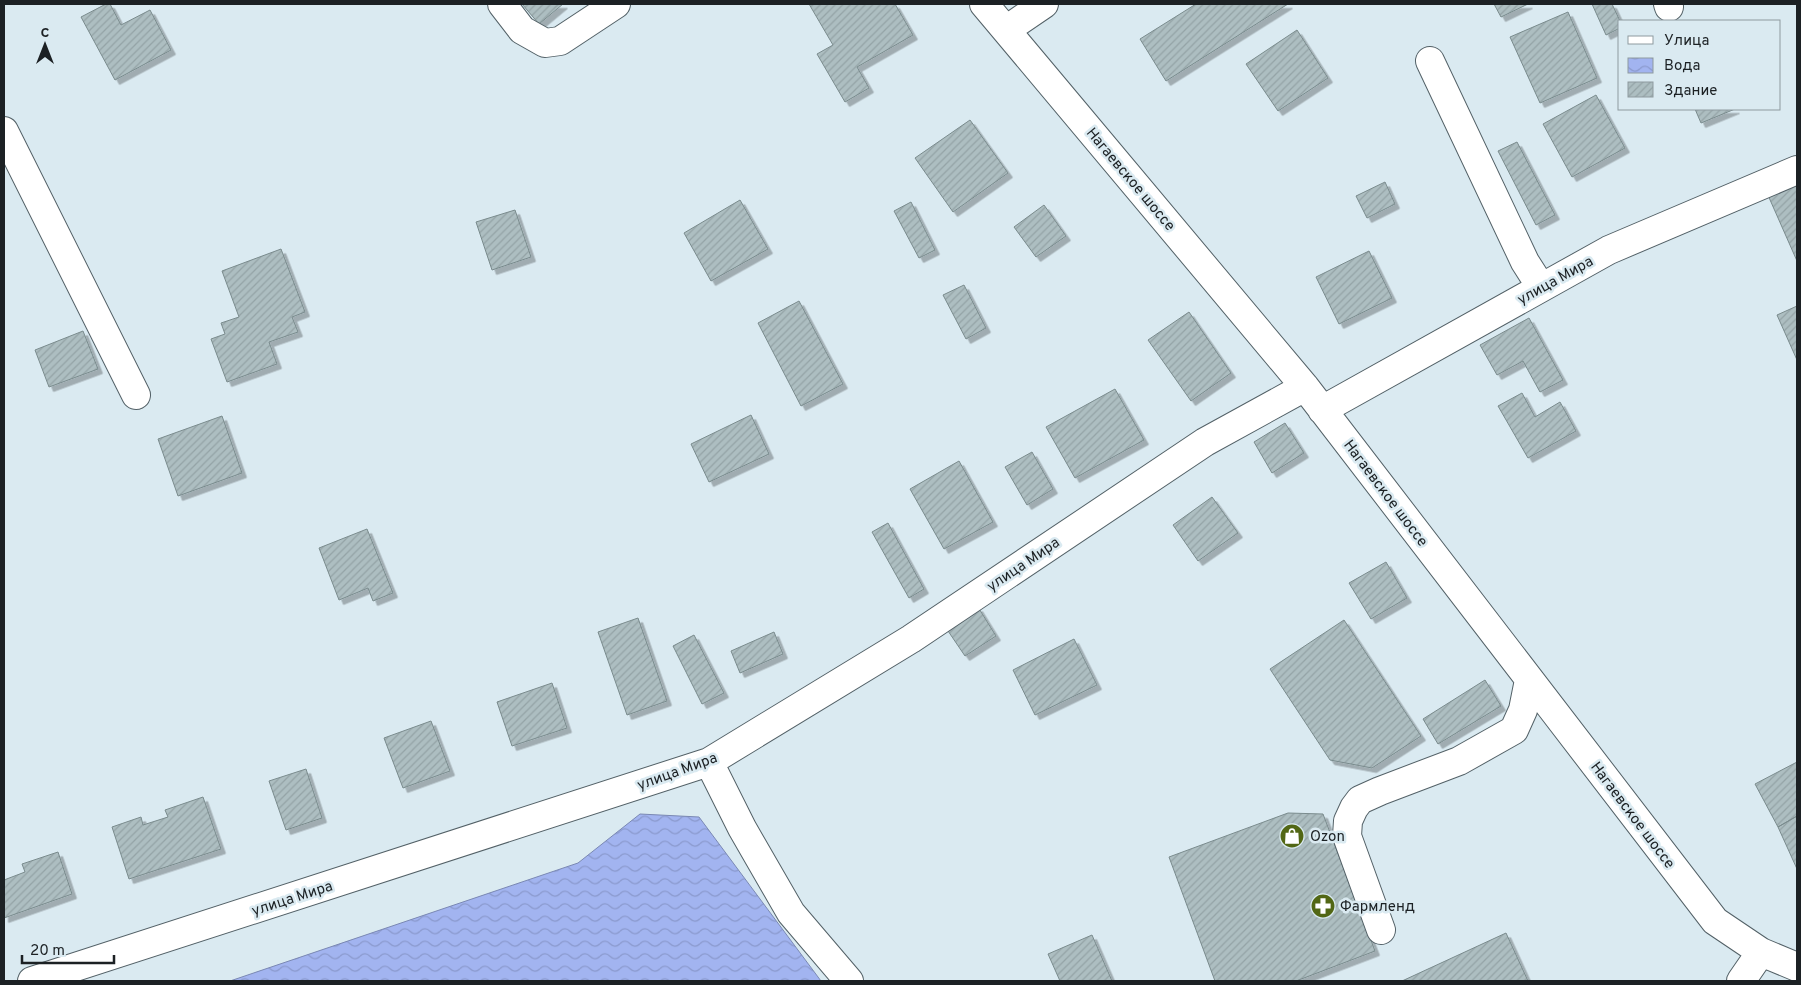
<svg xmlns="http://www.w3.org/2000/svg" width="1801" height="985" viewBox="0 0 1801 985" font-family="Overpass,sans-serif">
	<defs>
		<pattern id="water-waves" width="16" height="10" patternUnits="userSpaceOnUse" patternTransform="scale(1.25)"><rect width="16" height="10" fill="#a2b4f0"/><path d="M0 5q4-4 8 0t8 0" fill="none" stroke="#8b9ace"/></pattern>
		<pattern id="building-hatch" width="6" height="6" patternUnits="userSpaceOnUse" patternTransform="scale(1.25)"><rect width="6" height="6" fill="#adbec1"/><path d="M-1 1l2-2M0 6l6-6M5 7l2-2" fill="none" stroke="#94a3a6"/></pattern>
		<filter id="shadow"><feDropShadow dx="4.5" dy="4.5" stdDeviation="0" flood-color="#0004"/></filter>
	</defs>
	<rect width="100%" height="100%" fill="#daeaf1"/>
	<path fill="url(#water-waves)" stroke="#7a88b3" d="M640,814l59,3 122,164h-591l348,-118z"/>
	<path fill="url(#building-hatch)" stroke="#7a8b8d" filter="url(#shadow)" d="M106,4h4l11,21 29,-15 21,40 -56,30 -34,-63z
		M522,4h41l-24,20z
		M809,4h86l18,31 -56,32 12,21 -24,14 -28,-48 16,-9z
		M1196,4h92l-122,77 -26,-42z
		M1494,4h34l-27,13z
		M1592,4h20l8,17v7l-14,7z
		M1568,12l29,66 -57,25 -30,-66z
		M1297,30l31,48 -50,33 -32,-47z
		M1596,95l29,53 -53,29 -29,-53z
		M1695,109h40l-34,14z
		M970,120l38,53 -55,39 -38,-54z
		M1517,142l38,73 -19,10 -38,-74z
		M1797,180v81l-30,-68z
		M1385,182l10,22 -28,14 -11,-22z
		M740,200l28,49 -57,32 -27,-48z
		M911,202l24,48 -16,8 -25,-47z
		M1044,205l22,31 -30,21 -22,-30z
		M515,210l16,47 -39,13 -16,-48z
		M281,249l24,63 -13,5 6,15 -29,10 8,22 -50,18 -16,-43 14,-5 -4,-11 18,-6 -17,-46z
		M1369,251l23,47 -53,26 -23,-47z
		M964,285l22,43 -20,11 -23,-44z
		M799,301l44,83 -42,22 -43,-83z
		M1797,306v54l-20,-45z
		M1189,312l42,61 -40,28 -43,-61z
		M1529,318l34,62 -23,12 -17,-31 -26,14 -17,-30z
		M83,331l15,38 -49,18 -14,-37z
		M1115,389l29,51 -69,38 -29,-51z
		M1522,393l13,24 25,-15 16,29 -48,27 -30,-52z
		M751,415l18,39 -60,28 -18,-38z
		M222,416l20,57 -64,23 -20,-57z
		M1285,423l19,30 -32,20 -18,-31z
		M1032,452l21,37 -26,16 -22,-38z
		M959,461l34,61 -49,27 -34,-60z
		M1212,497l26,36 -40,28 -25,-36z
		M888,523l36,66 -15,9 -37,-66z
		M367,529l26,64 -20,8 -5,-13 -29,12 -20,-52z
		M1386,562l21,36 -36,21 -22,-36z
		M978,607l18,29 -31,20 -19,-28z
		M638,618l29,83 -40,14 -29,-83z
		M1344,620l77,116 -49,32 -42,-8 -60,-91z
		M774,632l9,22 -43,19 -9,-22z
		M694,635l30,58 -22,11 -29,-58z
		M1074,639l23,46 -62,30 -22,-45z
		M1485,680l16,26 -63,38 -15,-25z
		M552,683l15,45 -55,18 -15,-44z
		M431,721l19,50 -47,17 -19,-50z
		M1797,762v54l-19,11 -23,-43z
		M306,769l16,49 -36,12 -17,-49z
		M203,797l18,52 -92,30 -17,-52 29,-10 2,8 25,-8 -3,-7z
		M1288,813l35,1 52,137 -79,30h-81l-46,-124z
		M1797,816v53l-19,-42z
		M58,852l14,42 -68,24v-38l21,-8 -3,-8z
		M1506,933l22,48h-126z
		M1092,935l20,46h-52l-12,-27z"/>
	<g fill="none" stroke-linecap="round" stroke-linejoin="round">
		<defs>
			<path id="minor" d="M502,4l20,26 23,13 15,-2 56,-37
				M984,4l321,383 410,534 46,31 36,15
				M1668,4l1,3
				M1006,30l38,-26
				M1430,61l95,201 16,25
				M4,131l132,264
				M1322,410l287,-160 188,-80
				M709,762l33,66 49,85 58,68
				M1381,930l-34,-94 1,-15 6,-13 6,-8 20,-9 79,-30 55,-31 9,-20 6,-30
				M32,981l677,-219 202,-123 294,-197 100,-55
				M1741,981l20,-29"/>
		</defs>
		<use href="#minor" stroke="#536167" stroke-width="30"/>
		<use href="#minor" stroke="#fff" stroke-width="28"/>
	</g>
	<defs>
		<symbol id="shop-disc" viewBox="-11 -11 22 22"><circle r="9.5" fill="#526715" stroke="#daeaf1"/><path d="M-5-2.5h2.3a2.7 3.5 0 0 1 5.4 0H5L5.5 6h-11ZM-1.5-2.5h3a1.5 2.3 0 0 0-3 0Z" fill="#fff"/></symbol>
		<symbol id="pharmacy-disc" viewBox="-11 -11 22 22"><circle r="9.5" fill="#526715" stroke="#daeaf1"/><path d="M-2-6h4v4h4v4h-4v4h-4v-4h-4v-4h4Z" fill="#fff"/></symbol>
	</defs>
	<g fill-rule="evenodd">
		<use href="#shop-disc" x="1278" y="822" width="28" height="28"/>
		<use href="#pharmacy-disc" x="1309" y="892" width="28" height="28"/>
	</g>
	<g text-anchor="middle" stroke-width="5" stroke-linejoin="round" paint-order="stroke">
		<g font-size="15" fill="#1c2124" stroke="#daeaf1">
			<text transform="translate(1131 179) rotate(50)" y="5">Нагаевское шоссе</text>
			<text transform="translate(1555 280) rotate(-29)" y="5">улица Мира</text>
			<text transform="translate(1386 493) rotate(53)" y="5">Нагаевское шоссе</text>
			<text transform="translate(1023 564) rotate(-34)" y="5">улица Мира</text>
			<text transform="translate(677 771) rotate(-20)" y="5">улица Мира</text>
			<text transform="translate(1633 815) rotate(53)" y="5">Нагаевское шоссе</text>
			<text transform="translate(292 898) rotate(-18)" y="5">улица Мира</text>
		</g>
		<g font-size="15" fill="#1c2124" stroke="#daeaf1" text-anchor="start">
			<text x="1310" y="841">Ozon</text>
			<text x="1340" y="911">Фармленд</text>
		</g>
	</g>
	<rect width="1801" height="985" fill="none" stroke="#1c2124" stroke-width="10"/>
	<rect x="1618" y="20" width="162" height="90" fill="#daeaf1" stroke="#8e9a9f"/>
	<rect x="1628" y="36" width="25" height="8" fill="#ffffff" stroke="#8e9a9f"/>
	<text x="1664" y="45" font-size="15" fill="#1c2124">Улица</text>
	<rect x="1628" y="58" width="25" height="15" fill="url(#water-waves)" stroke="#8e9a9f"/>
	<text x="1664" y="70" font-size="15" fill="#1c2124">Вода</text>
	<rect x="1628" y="82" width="25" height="15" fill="url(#building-hatch)" stroke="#8e9a9f"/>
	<text x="1664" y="95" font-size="15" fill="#1c2124">Здание</text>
	<g transform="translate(45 45)" stroke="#daeaf1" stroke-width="4" paint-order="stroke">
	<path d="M0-4L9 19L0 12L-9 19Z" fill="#1c2124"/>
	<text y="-8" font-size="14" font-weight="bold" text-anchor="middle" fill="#1c2124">С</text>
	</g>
	<path d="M22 955v8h92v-8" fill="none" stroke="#1c2124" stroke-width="2.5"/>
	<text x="30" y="955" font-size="15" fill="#1c2124" stroke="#daeaf1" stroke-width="4" paint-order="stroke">20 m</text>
</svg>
